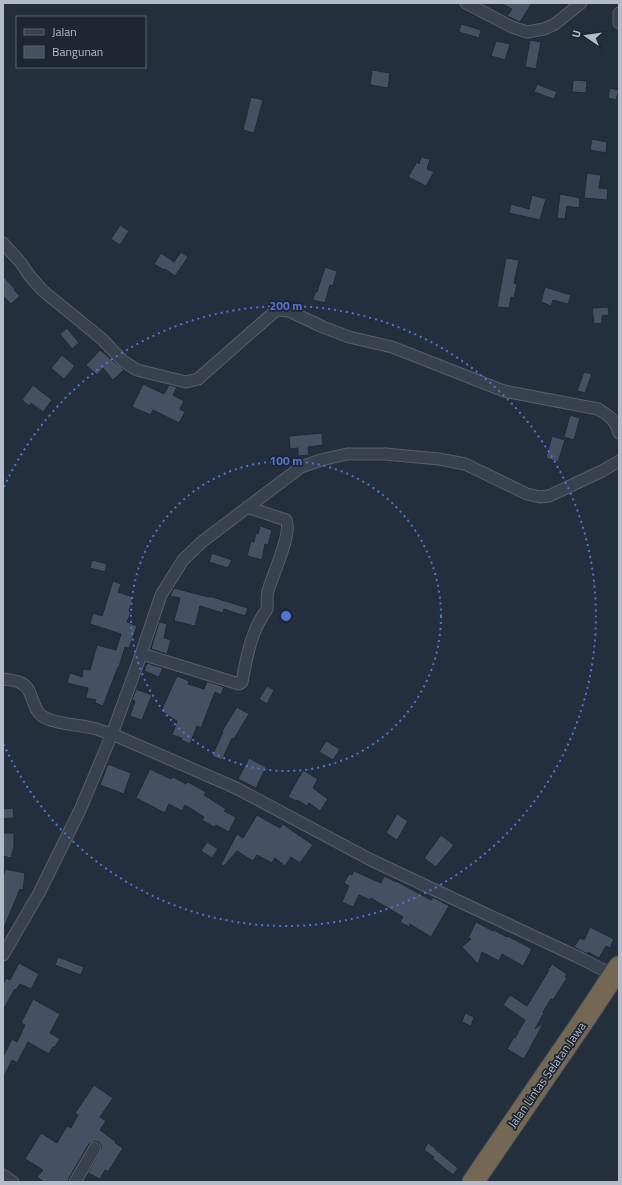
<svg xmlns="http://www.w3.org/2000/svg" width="622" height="1185" viewBox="0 0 622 1185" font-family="'Titillium Web',sans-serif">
	<rect width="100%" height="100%" fill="#242f3e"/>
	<path fill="#455162" stroke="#1f2835" d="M500,3h32l-12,19 -13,-6 5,-7z
		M461,24l20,6 -2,8 -20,-6z
		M530,40l11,2 -5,27 -11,-2z
		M496,41l14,3 -5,16 -14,-4z
		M372,70l18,3 -2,15 -18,-3z
		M573,80l14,1 -1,12 -14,-1z
		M537,84l20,8 -3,7 -20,-7z
		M610,88l9,2 -3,10 -8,-2z
		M251,97l12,3 -9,33 -11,-3z
		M592,139l15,3 -1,11 -16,-3z
		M421,157l9,2 -3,10 7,3 -8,14 -18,-9 9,-15 2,2z
		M587,173l14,2 -2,13 9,1 -1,11 -23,-2z
		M560,194l20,4 -1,10 -12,-2 -2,13 -8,-1z
		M532,195l14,4 -6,21 -31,-7 2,-9 18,5z
		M120,225l9,6 -9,14 -9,-6z
		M181,252l7,5 -13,19 -10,-7 -1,1 -10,-6 7,-11 13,9z
		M506,258l13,2 -5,23 3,1 -3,14 -3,-1 -2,11 -12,-1z
		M325,267l12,4 -4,15 -3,-1 -5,18 -12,-3 2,-8h2z
		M3,276l12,13 -1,1 6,6 -9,8 -8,-8z
		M545,287l26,8 -3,9 -15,-4 -2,6 -10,-4z
		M608,307l1,8 -7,1v7l-8,1 -2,-16z
		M67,328l12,15 -7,6 -12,-15z
		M100,350l24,20 -11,10 -10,-12 -6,7 -11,-10z
		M62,355l13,11 -11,13 -13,-11z
		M584,372l8,2 -7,19 -8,-2z
		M143,384l21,10 5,-9 8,2 -4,8 11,6 -4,8 5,3 -6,11 -26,-13 -2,5 -19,-8z
		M33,385l19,15 -9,12 -12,-9 -2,3 -7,-6z
		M570,415l10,3 -6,22 -10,-3z
		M322,433l1,12 -15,2 1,8 -11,1v-8l-8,1 -1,-13z
		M552,436l13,4 -7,22 -12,-4z
		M260,526l12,4 -4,15 -3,-1 -3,16 -15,-4 4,-15 3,1 2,-9 2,1z
		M212,553l20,7 -4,8 -19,-6z
		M92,560l15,4 -2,8 -15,-4z
		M113,581l8,3 -3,8 15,5 -4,14 2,1 -4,10 10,4 -8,22 -4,-1 -6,20h-1l-15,39 -8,-3 1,-3 -10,-2 2,-10 -21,-5 3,-10 12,4 1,-8 7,1 7,-25 19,5 5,-16 -31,-10 3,-11 9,3z
		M174,588l35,9v-1l39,12 -3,8 -21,-7 -1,4 -23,-7 -5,20 -21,-5 6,-23 -10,-2z
		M159,622l8,2 -3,14 7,2 -4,14 -16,-5z
		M147,663l16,5 -4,9 -15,-6z
		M177,676l12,5 -1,3 16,5 3,-8 17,6 -3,8 -6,-3 -14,36 -4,-2 -7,18 -9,-4 1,-2 -10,-3 5,-14 -16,-10z
		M267,686l7,4 -7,14 -8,-5z
		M136,689l16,6 -10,25 -12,-4 5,-15 -3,-1z
		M237,707l12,7 -15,25 -2,-1 -10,22 -10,-4 11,-24 -1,-1z
		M326,741l14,8 -7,11 -14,-8z
		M249,758l17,9 -10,21 -18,-9z
		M108,764l23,9 -7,21 -24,-9z
		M150,769l21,10 2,-2 13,7 2,-2 18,10 -2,3 22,14 -2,2 12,6 -7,15 -13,-7 -2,2 -12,-7 2,-3 -19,-12 -3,6 -13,-7 -4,9 -29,-15z
		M303,770l15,9 -5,9 15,11 -8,12 -11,-8 -2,3 -10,-6 -1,1 -8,-4 12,-22v1z
		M13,808l1,10 -11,1v-10z
		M397,814l11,7 -11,19 -11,-7z
		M257,815l23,13 3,-4 30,21 -13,18 -9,-6 -6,9 -10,-8 -3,5 -15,-8 -4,6 -16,-10 -13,15 -3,-2 16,-30 6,4z
		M3,833h11v13l-3,12 -8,-2z
		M441,835l13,10 -18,22 -12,-9z
		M207,842l11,7 -6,9 -11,-7z
		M5,869l20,4 -2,17 -3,-1 -17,41v-52z
		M354,871l27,12 3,-7 12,6v-1l35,19 2,-3 16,9 -18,31 -21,-13 -1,3 -9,-5 3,-5 -32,-19 -1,2 -11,-5 -6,12 -11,-5 7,-16 -5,-3 5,-9 3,1z
		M476,922l17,9 1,-1 13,7 1,-1 24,13 -9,17 -21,-12 -3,7 -17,-9 -4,12 -16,-17 9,-8 -3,-1z
		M590,927l24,12 -4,9 -4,-2 -7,12 -11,-6 -1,2 -13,-7 6,-9 4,2z
		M58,957l26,10 -3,8 -26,-10z
		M19,963l20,11 -8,15 -11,-5 -4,6 -1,-1 -12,21v-26l3,-6 4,2z
		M552,964l15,10 -2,3 2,1 -14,22 -2,-1 -8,13 1,1 -9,16 9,-7 -20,37 -17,-10 7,-12 1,1 10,-18 -22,-15 7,-10 17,11 22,-36 -3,-3 4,1z
		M33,999l27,15 -10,19 10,6 -5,8h-2l-4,7 -21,-12 -11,21 -5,-3 -9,18v-21l9,-18 5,3 8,-17 -4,-2z
		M465,1013l9,4 -3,9 -9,-4z
		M94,1085l19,13 -13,19 6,4 -6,9 16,12 -1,1 8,5 -15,24 -3,-2 -5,9 -12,-6 14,-25 -1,-3 -2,-3 -4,-1 -6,3 -20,34 -1,4h-24l-7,-5 6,-7 -18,-11 16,-26 16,10 10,-17 4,2 7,-13 -3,-2z
		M428,1143l7,5v1l23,19 -5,7 -21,-17 2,-1 -10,-7z"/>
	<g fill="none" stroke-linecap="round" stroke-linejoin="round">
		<defs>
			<path id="street" d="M466,3l46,24 15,5 17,-3 11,-5 26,-21
				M619,13v10
				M3,243l18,20 8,12 13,15 60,49 21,22 14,9 49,12 12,-3 75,-66 5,-3 11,1 34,16 26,10 43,10 112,44 94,18c11,7 17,10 21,24
				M142,654l97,30 3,-2c3,-17 6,-35 13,-51 2,-5 4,-10 7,-14 1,-3 4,-5 5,-8 1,-6 -1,-12 1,-18 4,-15 25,-59 18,-71l-39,-13
				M3,679c6,1 13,1 18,4 13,6 10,25 21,33 11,8 41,9 55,13 5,2 10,4 15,5l124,54 135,72 211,99 31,16
				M3,955l36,-62 41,-83 32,-76 26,-71 23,-68 22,-35 20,-19 98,-74 20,-7 26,-6h38l54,5 26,5 62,30 13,3 9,-1 53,-25 17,-10
				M3,1175l10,7
				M75,1182l20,-34"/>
			<path id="highway" d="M473,1182l115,-168 31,-47"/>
		</defs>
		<use href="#street" stroke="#565f6c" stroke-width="13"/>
		<use href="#highway" stroke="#434c59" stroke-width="23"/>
		<use href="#street" stroke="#38414e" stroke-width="11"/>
		<use href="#highway" stroke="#746855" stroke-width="21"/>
	</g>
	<g fill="none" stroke="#5274d3" stroke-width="2" stroke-dasharray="2 4">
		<circle cx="286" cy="616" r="155"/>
		<path d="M4 487A310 310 0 1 1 4 745"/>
	</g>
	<g text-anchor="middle" stroke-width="3.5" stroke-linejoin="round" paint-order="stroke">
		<g font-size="12" fill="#b4bcc9" stroke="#1d2633">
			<text transform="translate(547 1075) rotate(-55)" y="4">Jalan Lintas Selatan Jawa</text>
		</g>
	</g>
	<circle cx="286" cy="616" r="6" fill="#5274d3" stroke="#1d2633" stroke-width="2"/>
	<g font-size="12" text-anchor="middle" font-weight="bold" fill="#5274d3" stroke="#1d2633" stroke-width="3.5" stroke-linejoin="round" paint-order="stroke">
		<text x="286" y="310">200 m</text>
		<text x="286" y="465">100 m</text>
	</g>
	<rect width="622" height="1185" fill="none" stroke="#b4bcc9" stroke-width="8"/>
	<rect x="16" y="16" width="130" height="52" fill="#1d2633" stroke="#59626f"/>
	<rect x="24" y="29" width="20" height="6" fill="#38414e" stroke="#59626f"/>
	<text x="52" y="36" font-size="12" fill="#b4bcc9">Jalan</text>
	<rect x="24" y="46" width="20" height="12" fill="#455162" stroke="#59626f"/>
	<text x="52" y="56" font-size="12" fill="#b4bcc9">Bangunan</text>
	<g transform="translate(586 36) rotate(283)" stroke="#1d2633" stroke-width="3" paint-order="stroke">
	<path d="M0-3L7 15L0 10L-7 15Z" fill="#b4bcc9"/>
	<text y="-6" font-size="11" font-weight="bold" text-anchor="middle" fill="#b4bcc9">U</text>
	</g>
</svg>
